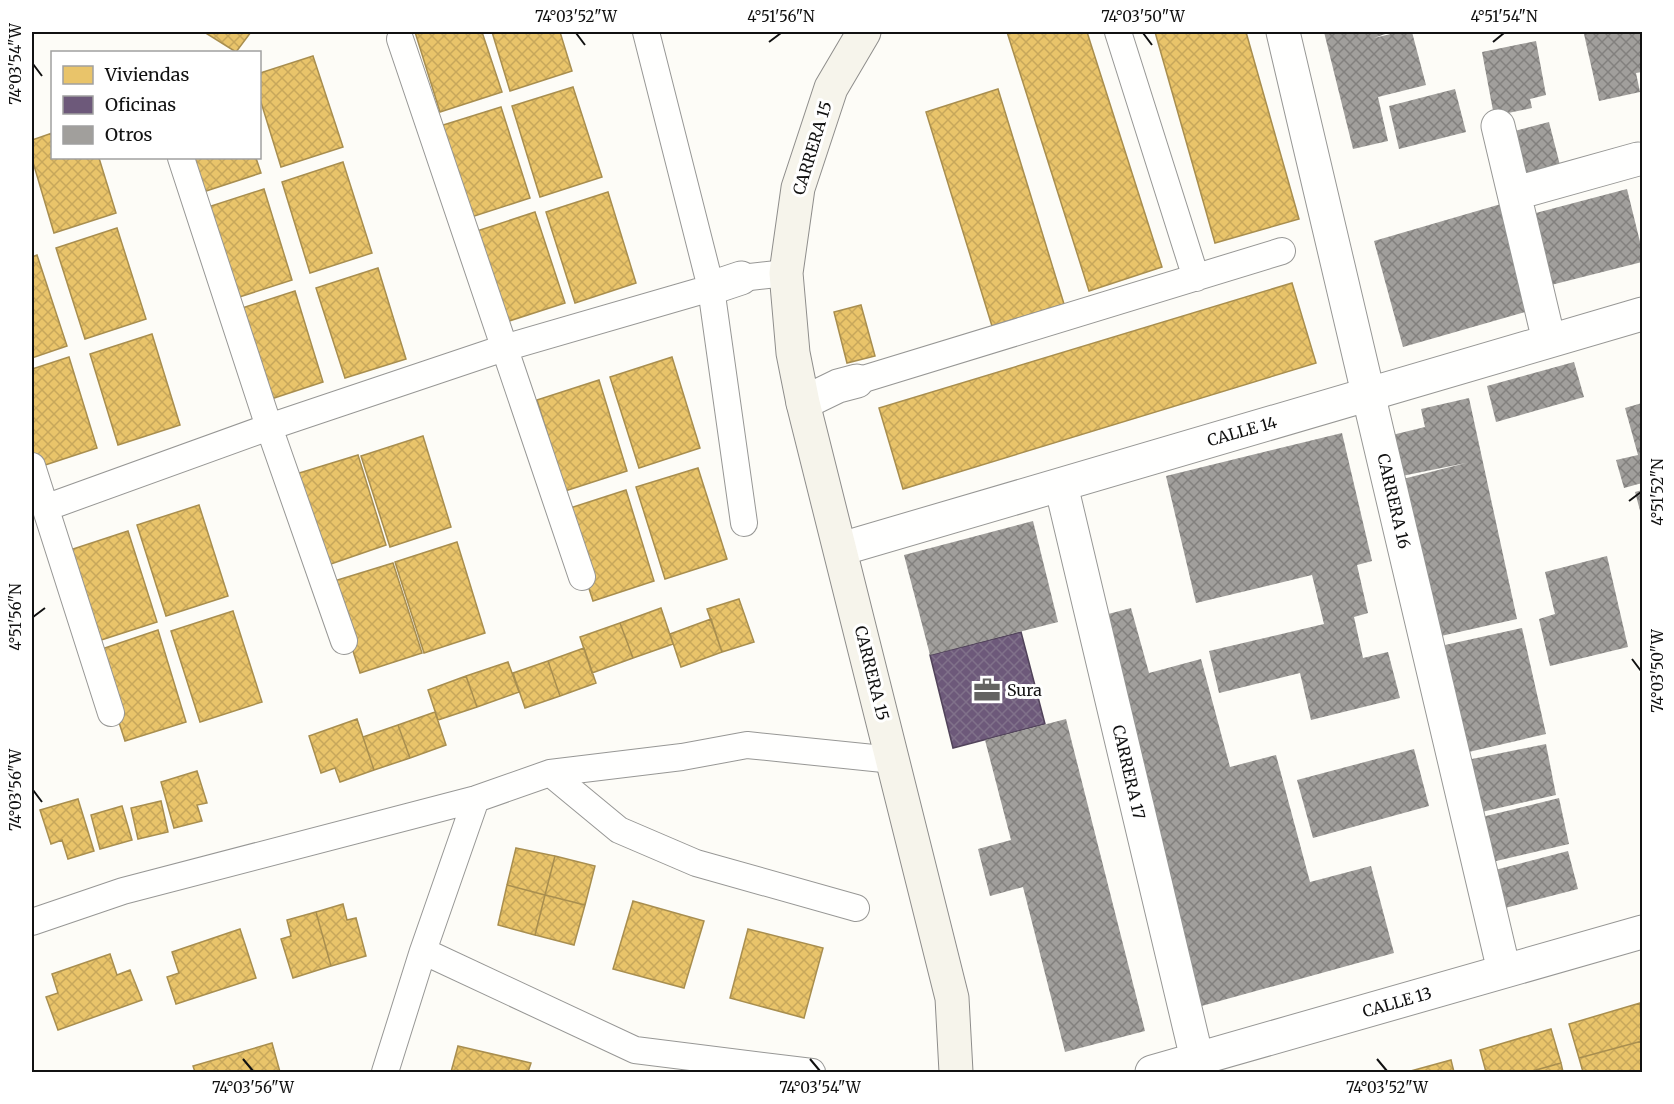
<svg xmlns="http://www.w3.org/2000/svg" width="1674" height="1104" viewBox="0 0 1674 1104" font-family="Merriweather,serif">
	<defs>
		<pattern id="homes-cross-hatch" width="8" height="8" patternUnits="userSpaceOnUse" patternTransform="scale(1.5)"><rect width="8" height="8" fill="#e9c46a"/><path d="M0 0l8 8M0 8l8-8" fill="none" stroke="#c7a75b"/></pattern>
		<pattern id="offices-cross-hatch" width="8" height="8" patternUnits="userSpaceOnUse" patternTransform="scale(1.5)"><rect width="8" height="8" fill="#6d597a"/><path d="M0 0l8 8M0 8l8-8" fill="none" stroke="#80718a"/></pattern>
		<pattern id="building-cross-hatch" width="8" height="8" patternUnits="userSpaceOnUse" patternTransform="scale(1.5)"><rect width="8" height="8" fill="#a19f9c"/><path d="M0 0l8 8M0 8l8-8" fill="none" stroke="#82807e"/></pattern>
	</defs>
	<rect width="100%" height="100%" fill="#fdfcf7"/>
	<path fill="url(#homes-cross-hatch)" stroke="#a88e4f" stroke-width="1.5" d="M204,32h47l-15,20z
		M415,32h67l20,60 -62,20z
		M492,32h68l12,39 -62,20z
		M1007,32h80l75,235 -73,24z
		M1155,32h91l53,187 -84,24z
		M313,56l30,91 -62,20 -21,-68v-26z
		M573,87l29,90 -62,20 -28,-91z
		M998,89l66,215 -72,22 -66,-214z
		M501,107l29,91 -62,20 -28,-92z
		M52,133v25h47l17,55 -62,20 -22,-74v-19z
		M188,158h68l5,15 -61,20z
		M343,162l29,91 -62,20 -28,-91z
		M264,189l28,91 -62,20 -28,-91z
		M608,192l28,91 -61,20 -29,-91z
		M535,212l30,91 -62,20 -29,-91z
		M117,228l29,91 -61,20 -29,-91z
		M37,255l30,91 -35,12v-101z
		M378,268l28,91 -61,19 -29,-90z
		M1292,283l24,80 -413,126 -24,-81z
		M295,291l28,91 -61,20 -29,-91z
		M861,305l14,51 -28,7 -13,-51z
		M152,334l28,91 -62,20 -28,-91z
		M69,357l28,91 -61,20 -4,-14v-85z
		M672,357l28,91 -61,20 -29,-91z
		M599,380l28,91 -62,20 -28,-91z
		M423,436l28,91 -61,20 -29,-91z
		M358,455l28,90 -61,21 -29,-92z
		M698,468l29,91 -62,20 -29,-92z
		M626,490l28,91 -61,20 -29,-91z
		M199,505l29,91 -62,20 -29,-91z
		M128,531l29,91 -62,20 -28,-91z
		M457,542l28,91 -61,20 -29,-91z
		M393,563l29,90 -62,20 -29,-91z
		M739,599l15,43 -32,10 -15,-43z
		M661,608l12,36 -40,14 -13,-35z
		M233,611l29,91 -62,20 -29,-91z
		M711,619l11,33 -41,15 -11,-33z
		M620,623l13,35 -41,15 -12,-36z
		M158,630l28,92 -61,19 -29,-90z
		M584,648l12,35 -36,13 -12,-35z
		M548,661l12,35 -35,12 -12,-35z
		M508,662l11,30 -42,15 -11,-31z
		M466,676l11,31 -39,13 -10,-30z
		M435,712l11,33 -36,13 -12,-33z
		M357,719l17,51 -34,12 -5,-14 -14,5 -12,-37z
		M398,725l12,33 -36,12 -11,-33z
		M197,771l10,32 -10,2 5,16 -28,7 -13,-46z
		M78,799l16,52 -26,8 -6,-19 -11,4 -11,-34z
		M161,801l7,31 -30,7 -7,-31z
		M122,806l10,34 -32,9 -9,-34z
		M516,848l39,8 -10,39 -38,-10z
		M555,856l40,10 -10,39 -40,-10z
		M507,885l38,10 -10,40 -37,-10z
		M545,895l40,10 -11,40 -39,-10z
		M633,901l71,20 -20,67 -71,-19z
		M343,904l4,16 9,-2 10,38 -35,10 -15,-54z
		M316,912l15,54 -38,12 -12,-39 10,-3 -4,-16z
		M240,929l16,49 -80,26 -9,-27 12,-4 -7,-21z
		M748,929l75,19 -19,70 -74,-20z
		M110,954l7,21 13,-5 12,30 -84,30 -12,-33 12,-4 -6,-19z
		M1640,1003l2,38 -63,17 -10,-34z
		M1551,1029l10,34 -32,9h-43l-6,-22z
		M1642,1041v31h-59l-4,-14z
		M272,1043l8,29h-85l-2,-6z
		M458,1046l73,17 -3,9h-77z
		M1451,1060l3,12h-47z
		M1561,1063l2,9h-34z"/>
	<path fill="url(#offices-cross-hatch)" stroke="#51435a" stroke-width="1.5" d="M1021,632l24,92 -92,24 -23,-93z"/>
	<path fill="url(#building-cross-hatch)" d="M1324,32h67l-17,6 25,-6h13l14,53 -48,12 10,44 -35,8z
		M1595,32h47v40l-6,1 4,19 -41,9 -15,-67z
		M1536,41l10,54 -16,4 2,9 -38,8 -12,-64z
		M1455,89l11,43 -67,17 -10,-43z
		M1549,122l13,51 -38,10 -13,-51z
		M1627,189l15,61v12l-91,23 -19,-71z
		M1501,204l31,106 -129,37 -29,-106z
		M1574,362l10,35 -88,25 -9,-36z
		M1469,398l48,221 -76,17 -42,-156 67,-17 -64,13 -10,-41 33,-8 -4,-18z
		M1642,403v80l-18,5 -8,-28 22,-5 -13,-47z
		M1342,433l30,128 -15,4 11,48 -14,4 9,41 25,-6 12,46 -89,22 -11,-47 -81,20 -10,-42 115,-27 -12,-49 -116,28 -30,-127z
		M1642,490v28l-7,-26z
		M1033,521l25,101 -128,33 -26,-100z
		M1607,556l21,91 -78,19 -11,-47 16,-5 -10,-42z
		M1131,608l18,65 52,-14 29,108 46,-12 34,127 61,-16 23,87 -196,54 -105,-389z
		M1522,628l24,106 -86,20 -24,-107z
		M1066,719l79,312 -80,21 -42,-165 -33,9 -12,-47 33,-9 -26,-100z
		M1546,744l10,51 -83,19 -11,-53z
		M1414,749l15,57 -116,32 -16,-58z
		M1559,798l10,46 -77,18 -10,-45z
		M1568,851l10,38 -73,19 -10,-38z"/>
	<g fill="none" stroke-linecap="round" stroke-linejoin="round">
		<defs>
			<path id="lane" d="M646,32l65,256 33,235
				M1118,32l78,246
				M400,39l182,538
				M181,158l88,269 75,214
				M741,278l45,-5
				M857,381l425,-130
				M32,466l79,247
				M45,508l224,-81 235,-79 207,-60
				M550,773l69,57 77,33 160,45
				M32,922l91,-31 353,-92 74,-26 132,-16 65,-12 146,15
				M423,951l212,99 177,22
				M385,1072l38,-121 53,-152"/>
			<path id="street" d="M1283,32l221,939
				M1498,126l51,215
				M1516,193l122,-34
				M711,288l30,-10
				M803,403l35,-17 19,-5
				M1061,485l136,574
				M841,549l801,-235
				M1152,1072l490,-140"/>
			<path id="secondary" d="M864,32l-33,56 -33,100 -12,85 7,80 10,50 149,595 4,74"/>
		</defs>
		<use href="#lane" stroke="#979795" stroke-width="28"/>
		<use href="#street" stroke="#979795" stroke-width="35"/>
		<use href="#secondary" stroke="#8e8d8b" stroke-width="35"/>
		<use href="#lane" stroke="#fffffe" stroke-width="26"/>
		<use href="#street" stroke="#fffffe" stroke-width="33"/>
		<use href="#secondary" stroke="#f6f4eb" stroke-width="33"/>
	</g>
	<path fill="none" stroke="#111" stroke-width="2" d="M576,33l9,12M1143,33l9,12M769,42l12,-9M1493,42l11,-9M33,64l9,12M1629,501l12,-9M33,617l12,-9M1632,659l9,12M33,790l9,12M243,1059l10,12M810,1059l10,12M1377,1059l10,12"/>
	<defs>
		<symbol id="office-bare" viewBox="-9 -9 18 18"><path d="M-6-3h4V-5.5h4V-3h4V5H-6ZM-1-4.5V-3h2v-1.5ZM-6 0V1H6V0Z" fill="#646362" stroke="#fff" stroke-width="2.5" paint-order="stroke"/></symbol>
	</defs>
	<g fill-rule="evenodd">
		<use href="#office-bare" x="968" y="671" width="38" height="38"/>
	</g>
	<g text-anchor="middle" stroke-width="6" stroke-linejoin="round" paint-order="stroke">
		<g font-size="16" fill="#111" stroke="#fff">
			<text transform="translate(812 148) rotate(-73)" y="6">CARRERA 15</text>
			<text transform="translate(1242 431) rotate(-16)" y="6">CALLE 14</text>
			<text transform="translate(1394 501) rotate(77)" y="6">CARRERA 16</text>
			<text transform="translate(872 673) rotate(76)" y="6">CARRERA 15</text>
			<text transform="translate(1129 772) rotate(77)" y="6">CARRERA 17</text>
			<text transform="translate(1397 1002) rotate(-16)" y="6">CALLE 13</text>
		</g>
		<g font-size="16" fill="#111" stroke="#fff" text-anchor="start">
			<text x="1007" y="696">Sura</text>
		</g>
	</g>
	<rect width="1674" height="1104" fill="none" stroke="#ffffff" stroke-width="66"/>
	<rect x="51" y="51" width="210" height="108" fill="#ffffff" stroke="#a0a0a0" stroke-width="1.5"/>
	<rect x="63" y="66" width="30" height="18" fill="#e9c46a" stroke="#a0a0a0" stroke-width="1.5"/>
	<text x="105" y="81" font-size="18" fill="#111111">Viviendas</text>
	<rect x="63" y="96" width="30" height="18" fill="#6d597a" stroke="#a0a0a0" stroke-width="1.5"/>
	<text x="105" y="111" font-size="18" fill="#111111">Oficinas</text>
	<rect x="63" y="126" width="30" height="18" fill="#a19f9c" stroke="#a0a0a0" stroke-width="1.5"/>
	<text x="105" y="141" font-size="18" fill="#111111">Otros</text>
	<rect x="33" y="33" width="1608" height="1038" fill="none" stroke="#111" stroke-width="2"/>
	<g font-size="15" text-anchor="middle" fill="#111">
		<text x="576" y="22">74°03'52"W</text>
		<text x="781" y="22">4°51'56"N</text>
		<text x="1143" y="22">74°03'50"W</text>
		<text x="1504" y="22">4°51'54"N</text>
		<text transform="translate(16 64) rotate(-90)" y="5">74°03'54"W</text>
		<text transform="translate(1658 492) rotate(-90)" y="5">4°51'52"N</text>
		<text transform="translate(16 617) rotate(-90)" y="5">4°51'56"N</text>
		<text transform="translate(1658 671) rotate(-90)" y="5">74°03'50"W</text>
		<text transform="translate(16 790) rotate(-90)" y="5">74°03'56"W</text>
		<text x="253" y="1093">74°03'56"W</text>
		<text x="820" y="1093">74°03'54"W</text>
		<text x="1387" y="1093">74°03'52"W</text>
	</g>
</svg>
